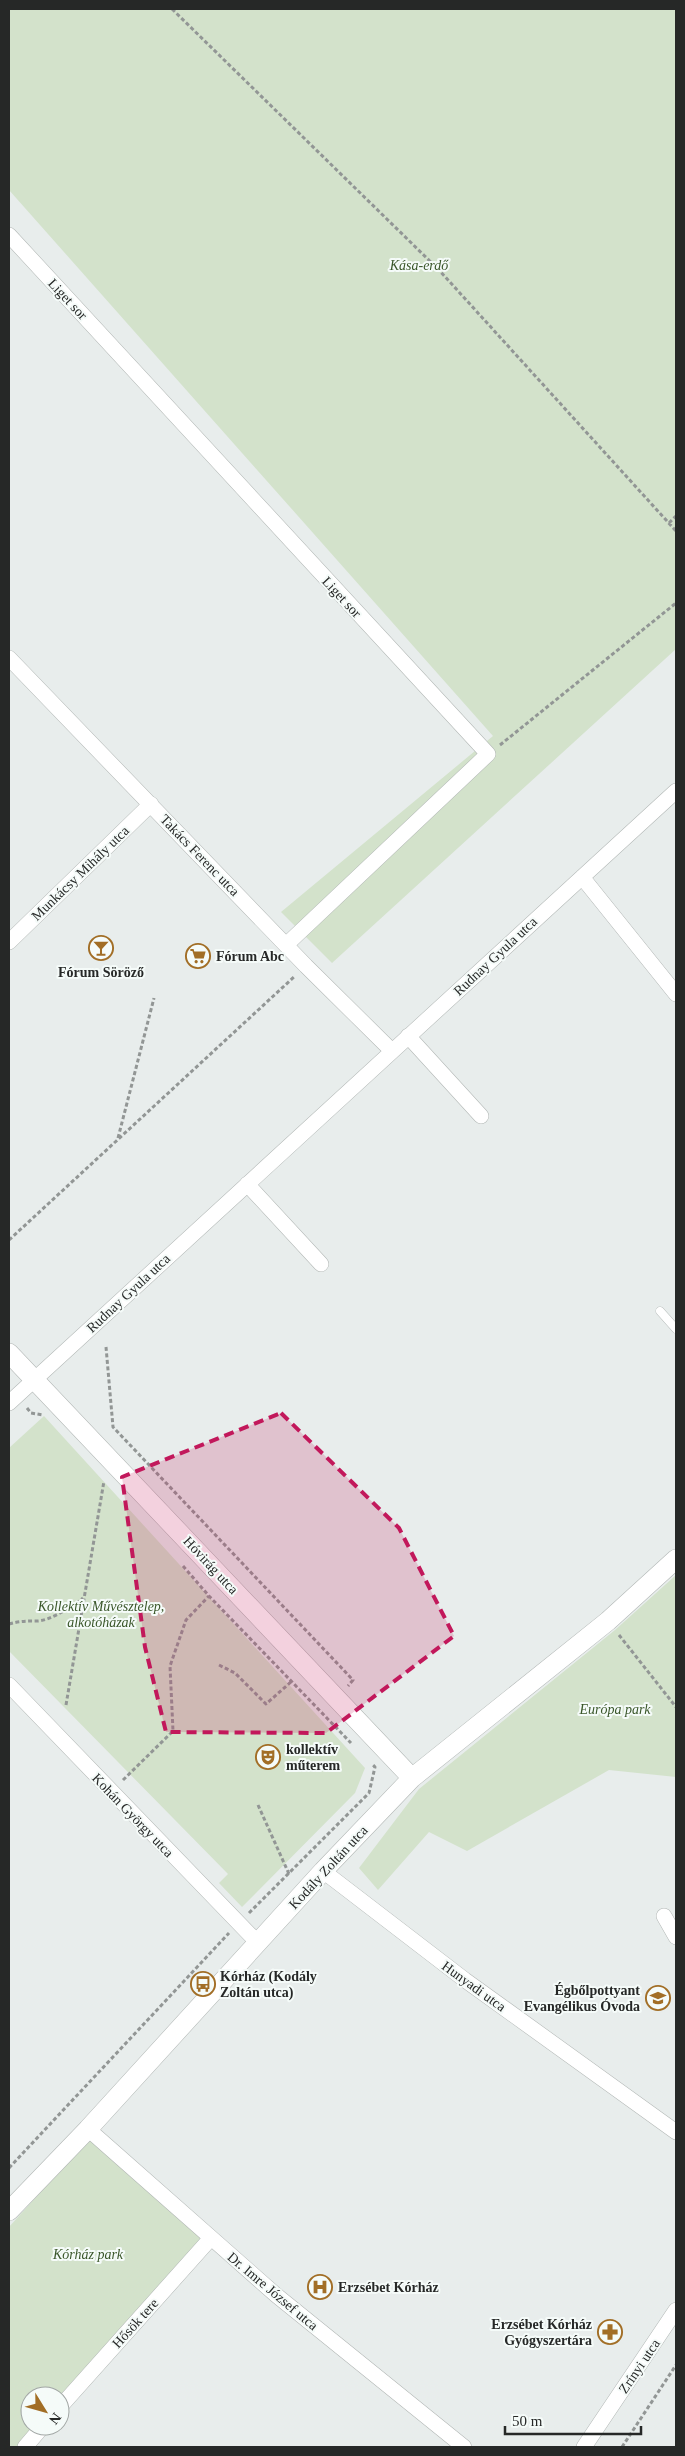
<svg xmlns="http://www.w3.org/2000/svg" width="685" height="2456" viewBox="0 0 685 2456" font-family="Georgia,serif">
	<rect width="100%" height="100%" fill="#e8edec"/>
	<path fill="#d3e2cb" d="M9,9h667v640l-344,314 -51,-51 212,-176 -484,-546z
		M44,1416l321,352 -10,25 -113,114 -23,-24 9,-9 -219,-223v-203z
		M676,1575v202l-67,-7 -142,81 -38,-19 -51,58 -19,-22 60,-79 196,-159z
		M93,2134l114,101 -147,161h-30v30h11l-19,21h-13v-220z"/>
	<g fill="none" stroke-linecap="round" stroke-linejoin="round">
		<defs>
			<path id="service" d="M660,1311l16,18"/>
			<path id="minor" d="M9,235l479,519 -202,191
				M9,658l297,308 86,85
				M582,877l94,117
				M9,942l142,-138
				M408,1036l73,80
				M247,1184l74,80
				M9,1403l667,-612
				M9,1685l249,258
				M323,1871l142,109 211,152
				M664,1916l12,21
				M88,2129l188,166 188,152
				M60,2407l151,-169
				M25,2447l18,-21
				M584,2447l92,-137"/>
			<path id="tertiary" d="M9,1353l403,425
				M9,2211l79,-82 235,-258 89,-93 196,-157 68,-62"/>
		</defs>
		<use href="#service" stroke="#b2b7b5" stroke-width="9"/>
		<use href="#minor" stroke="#b2b7b5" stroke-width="16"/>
		<use href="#tertiary" stroke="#b2b7b5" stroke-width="20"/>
		<path stroke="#929695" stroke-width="3" stroke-dasharray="4 2.5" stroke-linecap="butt" d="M172,9l267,261 237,261
			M669,523l7,-7
			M500,745l176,-142
			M118,1138l36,-140
			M9,1240l286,-264
			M106,1347l7,80 240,253 -5,6
			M27,1408l4,5 12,2
			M183,1566l26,30 142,147
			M9,1624c10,-3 18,-3 28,-3 13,0 36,-15 46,-23
			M619,1635l57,72
			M219,1665l16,8 31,31 26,-23
			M66,1705l38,-224
			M123,1780l50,-49 -3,-65 16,-46 23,-24
			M258,1805l31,69
			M249,1913l120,-120 6,-26 -2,-2
			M9,2168l220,-235
			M622,2447l54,-82"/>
		<use href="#service" stroke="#fff" stroke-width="8"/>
		<use href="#minor" stroke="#fff" stroke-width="15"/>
		<use href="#tertiary" stroke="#fff" stroke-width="19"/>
	</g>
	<path fill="#c2185b" fill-opacity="0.2" stroke="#c2185b" stroke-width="4" stroke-dasharray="10 6" stroke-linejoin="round" d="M281,1413l118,115 55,108 -128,97 -160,-1 -21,-85 -23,-170z"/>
	<defs>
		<symbol id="bar-ring" viewBox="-11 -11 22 22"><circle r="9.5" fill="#f5fbf9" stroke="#a26e26" stroke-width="1.5"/><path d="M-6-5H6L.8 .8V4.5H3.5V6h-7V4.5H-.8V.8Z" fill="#a26e26"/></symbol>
		<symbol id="supermarket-ring" viewBox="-11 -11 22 22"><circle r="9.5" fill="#f5fbf9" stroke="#a26e26" stroke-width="1.5"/><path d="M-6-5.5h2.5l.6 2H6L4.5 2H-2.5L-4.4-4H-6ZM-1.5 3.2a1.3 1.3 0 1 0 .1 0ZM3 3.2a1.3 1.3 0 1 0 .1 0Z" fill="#a26e26"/></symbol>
		<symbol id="theatre-ring" viewBox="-11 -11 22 22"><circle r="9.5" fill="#f5fbf9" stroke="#a26e26" stroke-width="1.5"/><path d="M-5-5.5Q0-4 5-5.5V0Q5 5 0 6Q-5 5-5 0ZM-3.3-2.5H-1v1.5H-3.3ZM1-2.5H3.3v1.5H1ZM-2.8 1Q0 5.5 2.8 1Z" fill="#a26e26"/></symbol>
		<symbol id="bus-ring" viewBox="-11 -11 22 22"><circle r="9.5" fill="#f5fbf9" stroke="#a26e26" stroke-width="1.5"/><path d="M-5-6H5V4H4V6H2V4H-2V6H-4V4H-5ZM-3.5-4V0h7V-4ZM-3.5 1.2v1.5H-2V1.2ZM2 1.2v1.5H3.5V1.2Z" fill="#a26e26"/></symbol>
		<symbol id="school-ring" viewBox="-11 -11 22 22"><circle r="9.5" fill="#f5fbf9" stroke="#a26e26" stroke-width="1.5"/><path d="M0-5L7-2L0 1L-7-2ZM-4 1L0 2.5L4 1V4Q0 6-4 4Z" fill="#a26e26"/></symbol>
		<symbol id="hospital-ring" viewBox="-11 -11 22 22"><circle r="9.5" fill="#f5fbf9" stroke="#a26e26" stroke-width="1.5"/><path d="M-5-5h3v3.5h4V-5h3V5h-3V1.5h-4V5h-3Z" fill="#a26e26"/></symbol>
		<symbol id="pharmacy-ring" viewBox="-11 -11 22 22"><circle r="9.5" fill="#f5fbf9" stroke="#a26e26" stroke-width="1.5"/><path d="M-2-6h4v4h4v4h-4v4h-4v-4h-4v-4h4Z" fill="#a26e26"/></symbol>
	</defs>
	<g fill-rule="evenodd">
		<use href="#bar-ring" x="87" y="934" width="28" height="28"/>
		<use href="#supermarket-ring" x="184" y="942" width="28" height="28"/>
		<use href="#theatre-ring" x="254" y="1743" width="28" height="28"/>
		<use href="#bus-ring" x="189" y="1970" width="28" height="28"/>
		<use href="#school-ring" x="644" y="1984" width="28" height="28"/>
		<use href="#hospital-ring" x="306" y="2273" width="28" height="28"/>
		<use href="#pharmacy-ring" x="596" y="2318" width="28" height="28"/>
	</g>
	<g text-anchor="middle" stroke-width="4" stroke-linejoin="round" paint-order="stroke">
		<g font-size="14" font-style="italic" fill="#3a572a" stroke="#f5fbf9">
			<text x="419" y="270">Kása-erdő</text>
			<text x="101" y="1611">Kollektív Művésztelep,<tspan x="101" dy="16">alkotóházak</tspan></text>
			<text x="615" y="1714">Európa park</text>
			<text x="88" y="2259">Kórház park</text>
		</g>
		<g font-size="14" fill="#262827" stroke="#f5fbf9">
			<text transform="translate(68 299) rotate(47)" y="5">Liget sor</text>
			<text transform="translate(342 597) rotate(47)" y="5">Liget sor</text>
			<text transform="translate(200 855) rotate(46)" y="5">Takács Ferenc utca</text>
			<text transform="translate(80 873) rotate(-44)" y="5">Munkácsy Mihály utca</text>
			<text transform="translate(495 956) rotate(-43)" y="5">Rudnay Gyula utca</text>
			<text transform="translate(128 1293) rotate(-43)" y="5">Rudnay Gyula utca</text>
			<text transform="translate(211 1565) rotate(47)" y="5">Hóvirág utca</text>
			<text transform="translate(133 1815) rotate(46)" y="5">Kohán György utca</text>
			<text transform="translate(328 1867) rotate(-47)" y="5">Kodály Zoltán utca</text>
			<text transform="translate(474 1986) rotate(36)" y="5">Hunyadi utca</text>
			<text transform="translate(273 2291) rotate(40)" y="5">Dr. Imre József utca</text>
			<text transform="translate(135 2323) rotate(-48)" y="5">Hősök tere</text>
			<text transform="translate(639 2366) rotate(-56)" y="5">Zrínyi utca</text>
		</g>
		<g font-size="14" font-weight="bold" fill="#262827" stroke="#f5fbf9" text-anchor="start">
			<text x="216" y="961">Fórum Abc</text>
			<text x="101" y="977" text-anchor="middle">Fórum Söröző</text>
			<text x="286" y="1754">kollektív<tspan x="286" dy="16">műterem</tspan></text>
			<text x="220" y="1981">Kórház (Kodály<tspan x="220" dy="16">Zoltán utca)</tspan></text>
			<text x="640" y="1995" text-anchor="end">Égbőlpottyant<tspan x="640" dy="16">Evangélikus Óvoda</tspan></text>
			<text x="338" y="2292">Erzsébet Kórház</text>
			<text x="592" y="2329" text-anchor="end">Erzsébet Kórház<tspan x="592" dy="16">Gyógyszertára</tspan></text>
		</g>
	</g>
	<rect width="685" height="2456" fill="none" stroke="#262827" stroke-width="20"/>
	<g transform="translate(45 2411) rotate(127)"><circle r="24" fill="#f5fbf9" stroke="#a2a7a5"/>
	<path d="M0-4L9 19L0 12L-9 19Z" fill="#a26e26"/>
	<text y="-8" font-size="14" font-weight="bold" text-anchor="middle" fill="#262827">N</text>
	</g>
	<path d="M505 2426v8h136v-8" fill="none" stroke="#262827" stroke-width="2.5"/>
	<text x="512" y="2426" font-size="15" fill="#262827" stroke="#f5fbf9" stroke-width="4" paint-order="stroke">50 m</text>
</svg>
